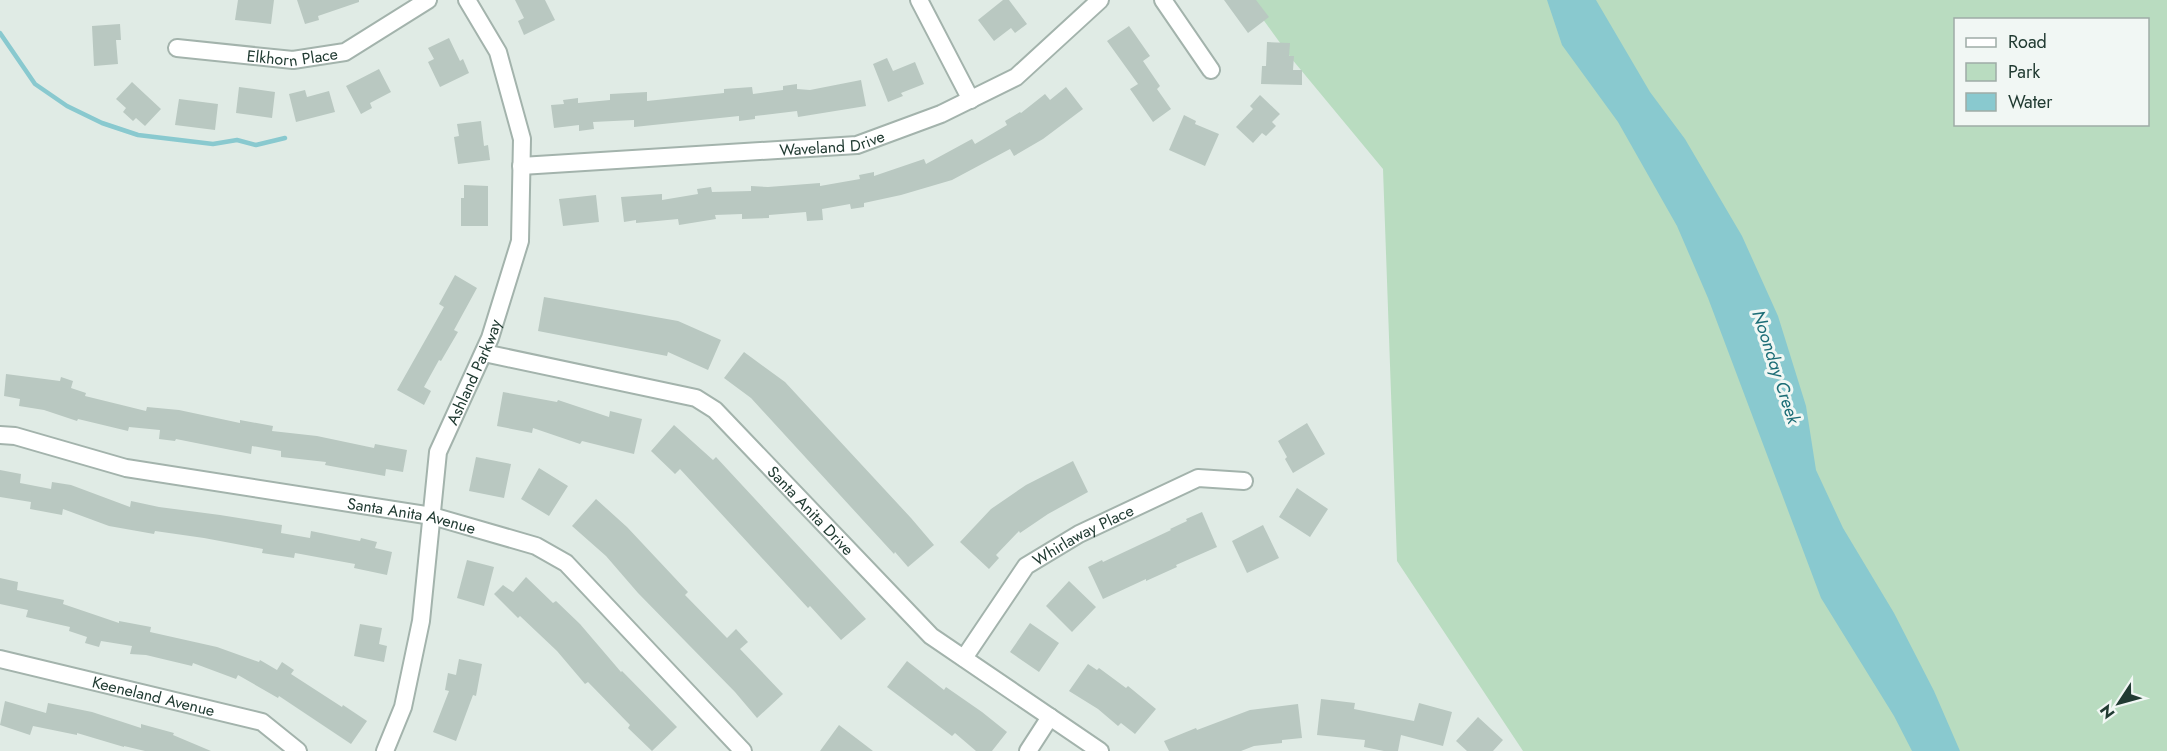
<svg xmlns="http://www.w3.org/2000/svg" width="2167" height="751" viewBox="0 0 2167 751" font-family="Jost,sans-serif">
	<rect width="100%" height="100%" fill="#e0ebe5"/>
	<path fill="#b9dcc0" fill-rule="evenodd" d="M1249,0h918v751h-644l-126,-190 -14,-392 -92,-111zM1956,20h192v104h-192z"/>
	<path fill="#89c9cf" d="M1547,0h49l54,92 35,47 57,97 36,80 28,90 10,64 27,58 51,85 40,78 26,60h-48l-18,-35 -73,-118 -113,-300 -31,-72 -59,-104 -56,-77z"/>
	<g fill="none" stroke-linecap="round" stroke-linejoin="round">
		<path stroke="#89c9cf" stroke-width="4.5" d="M0,33l35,51 32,22 35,17 36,12 75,9 24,-4 19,5 29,-7"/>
	</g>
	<path fill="#b9c8c1" d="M238,0h36l-3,24 -36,-4z
		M297,0h62v2l-41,14 1,4 -14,4z
		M515,0h30l10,20 -31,15 -6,-14 6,-3z
		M1003,0h6l18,24 -12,9 -4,-5 -17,13 -16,-21z
		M1224,0h32l13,17 -21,16z
		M120,24l1,16h-5l2,24 -24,2 -2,-40z
		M1129,26l21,30 -7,5 17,25 -3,3 14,20 -18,13 -23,-33 8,-5 -31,-43z
		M449,38l11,23 3,-2 6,14 -29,14 -12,-25 6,-3 -6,-11z
		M1267,42l23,1 -1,13h5l-1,14h9v15l-41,-1 1,-18h4z
		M887,58l6,13 22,-9 9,22 -23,9 2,3 -15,6 -15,-38z
		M379,69l12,23 -21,11 2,5 -11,6 -15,-28z
		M861,80l5,26 -68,11 -1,-6 -42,5v3l-16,2v-5l-105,11v-7l-41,2 1,7 -15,2v-6l-25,3 -3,-23 13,-1 -1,-4 15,-2v5l32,-3v-6l37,-2v9l77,-8v-4l28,-2 1,7 30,-4v-4l14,-2v5l13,1z
		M132,82l29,27 -16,17 -9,-8 -3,3 -10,-9 3,-4 -10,-9z
		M239,87l36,5 -3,26 -36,-5z
		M1066,87l17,22 -40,30 -29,17 -4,-7 -58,31 -51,15 -37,8v4l-13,2 -1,-5 -28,5 1,11 -16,1 -1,-9 -37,3v3l-27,1v-5l-27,1 1,4 -37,6 -1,-6 -42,4v-3l-12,2 -3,-25 41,-3v6l36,-6 -1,-5 14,-2 1,5 39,-1v-5l17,1 52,-4v3l40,-7 -1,-4 15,-3v4l50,-17 2,5 46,-25 3,5 32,-19 -2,-4 15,-9 1,1 24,-19 5,6z
		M305,90l2,7 22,-6 6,21 -39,10 -7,-28z
		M1260,95l20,19 -8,8 4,4 -10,10 -4,-3 -9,10 -17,-16 17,-18 -3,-3z
		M179,99l39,5 -3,26 -40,-5z
		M1184,115l12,6 -1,3 24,10 -14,32 -36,-16z
		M481,121l3,25 4,-1 2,15 -32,4 -4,-27 5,-1 -2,-12z
		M464,185l24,1v40h-27v-28h3z
		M596,195l3,27 -36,4 -4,-27z
		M455,275l22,13 -23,42 4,2 -17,29 -2,-1 -15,27 7,4 -7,14 -27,-15 47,-83 -5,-3z
		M544,297l134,24 43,19 -13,30 -40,-18 -1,4 -129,-25z
		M744,352l41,30 126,136 23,27 -26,22 -13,-15 -1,2 -143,-156 -27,-20z
		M6,374l54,7 1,-4 12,4 -2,7 15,5 -1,3 61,15 1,-4 32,3 61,13v-3l33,6 -1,5 45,5 57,12 1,-4 32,6 -4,22 -17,-3 -1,7 -60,-11 1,-3 -45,-5v-6l-29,-5 -1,8 -75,-15 -1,2 -16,-2 1,-9 -31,-3 -1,4 -50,-12 -1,2 -33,-11 -25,-4 1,-7 -16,-3z
		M503,392l54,10 1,-2 51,17 1,-6 32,8 -8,35 -52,-13 -2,3 -47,-16 -1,5 -35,-7z
		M1307,423l18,31 -32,19 -8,-14 2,-2 -9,-16z
		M674,425l39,35 3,-3 150,162 -25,21 -31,-34 -2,2 -128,-139 -5,5 -24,-23z
		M476,457l35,7 -7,34 -35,-7z
		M1073,461l15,31 -40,22 -28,19 -1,-2 -23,24 3,3 -10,11 -29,-27 31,-33 35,-24z
		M539,468l29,18 -19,30 -28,-17z
		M0,470l21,4 -1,9 31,6 1,-7 19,3 59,22 1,-6 28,6 61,8 62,10 -1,8 29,5 1,-7 49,10 1,-3 16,4 -2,6 17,4 -5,23 -33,-7 1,-4 -60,-11 -1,5 -32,-5 1,-4 -59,-11 -49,-7 -1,3 -45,-8 -46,-17 -1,6 -32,-6 1,-7 -31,-5z
		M1297,488l31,21 -18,28 -31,-20z
		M596,499l31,28 61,65 -3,3 42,43 9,-9 12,13 -8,7 43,45 -26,24 -22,-26 -97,-99 -32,-37 -34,-30z
		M1202,512l15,35 -41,18 1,2 -31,14v-2l-43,20 -15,-32 14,-7 1,2 68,-32 -1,-1 17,-8 -1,-2z
		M1263,525l16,33 -32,15 -15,-32z
		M467,560l27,7 -10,39 -27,-8z
		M526,577l27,26 3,-2 24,23 41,48 1,-1 55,56 -25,24 -24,-23 2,-3 -42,-43 -3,2 -28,-33 -37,-35 -2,2 -24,-24 9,-9 10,7z
		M0,578l18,4 -1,8 47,10 -1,4 56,19v-2l32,6 -1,5 67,15 42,15 1,-2 17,10 5,-8 12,8 -3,4 51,33 1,-2 24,16 -16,23 -72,-48 -1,2 -40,-23 -2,4 -43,-16 -1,3 -46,-11 -16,-1 2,-8 -31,-5 -2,6 -14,-4 2,-6 -18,-6 1,-4 -44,-10 2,-7 -28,-6z
		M1069,581l27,26 -24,25 -26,-26z
		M1030,623l29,20 -20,29 -29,-20z
		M360,624l22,4 -3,16 8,2 -3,16 -30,-6z
		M459,659l23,5 -6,32 -3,-1 -17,46 -23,-9 16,-41 -4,-1 3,-17 8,2z
		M907,661l37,29 2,-3 36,25 25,20 -15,19h-16l-21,-18 -3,3 -65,-49z
		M1088,664l9,6 2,-2 27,20 2,-2 28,23 -21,25 -14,-11 -3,3 -20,-17 -29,-18z
		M1321,699l34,4 -1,6 60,12 5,-18 33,9 -9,34 -42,-11 -3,16h-14l-20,-4 1,-7 -48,-5z
		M5,701l41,12 2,-10 44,9 49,16v-4l33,9 -1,2 38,16h-66l-21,-5v1l-47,-14v2l-44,-9 -3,9 -30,-10z
		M1298,704l4,34 -20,2v3l-28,3 -13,5h-72l-5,-10 32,-13 1,2 53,-20z
		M1478,717l25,23 -10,11h-26l-11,-10z
		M839,725l34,26h-53z"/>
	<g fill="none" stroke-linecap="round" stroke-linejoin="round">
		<defs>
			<g id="minor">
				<path d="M919,0l52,100"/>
				<path d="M1163,0l48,70"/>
				<path id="s1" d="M177,48l116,12 52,-8 83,-52"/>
				<path id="s2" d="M521,166l336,-21 84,-31 75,-37 84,-77"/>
				<path id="s3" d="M484,353l212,45 19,12 216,226 169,115"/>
				<path id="s4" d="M0,435l15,1 111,32 306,48 104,30 30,17 177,188"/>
				<path id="s5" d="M964,658l62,-92 53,-32 119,-56 46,3"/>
				<path id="s6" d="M0,659l262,63 36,29"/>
				<path id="s7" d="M385,751l18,-44 18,-86 17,-169 52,-114 30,-97 2,-102 -24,-87 -31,-52"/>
				<path d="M1028,751l22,-34"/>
			</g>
		</defs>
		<use href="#minor" stroke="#a3b3ac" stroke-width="20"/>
		<use href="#minor" stroke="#fff" stroke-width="16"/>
	</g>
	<g text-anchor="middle" stroke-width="6" stroke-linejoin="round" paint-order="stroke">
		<g font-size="16" fill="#213b32" stroke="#f1f7f4">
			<text dy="6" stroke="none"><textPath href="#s1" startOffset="116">Elkhorn Place</textPath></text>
			<text dy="6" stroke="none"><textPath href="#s2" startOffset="312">Waveland Drive</textPath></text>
			<text dy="6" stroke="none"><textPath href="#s7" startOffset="393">Ashland Parkway</textPath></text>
			<text dy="6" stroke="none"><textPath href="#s3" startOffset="378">Santa Anita Drive</textPath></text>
			<text dy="6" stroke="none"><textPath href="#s4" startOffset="420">Santa Anita Avenue</textPath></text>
			<text dy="6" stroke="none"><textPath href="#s5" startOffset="176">Whirlaway Place</textPath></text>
			<text dy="6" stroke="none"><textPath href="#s6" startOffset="158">Keeneland Avenue</textPath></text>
		</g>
		<g font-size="18" font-style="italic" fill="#1c6d76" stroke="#f1f7f4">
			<text transform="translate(1776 367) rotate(72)" y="6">Noonday Creek</text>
		</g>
	</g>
	<rect x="1954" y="18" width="195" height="108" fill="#f1f7f4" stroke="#9eaca6" stroke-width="1.5"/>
	<rect x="1966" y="38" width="30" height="9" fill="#ffffff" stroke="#9eaca6" stroke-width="1.5"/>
	<text x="2008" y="48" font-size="18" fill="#213b32">Road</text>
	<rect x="1966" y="63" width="30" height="18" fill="#b9dcc0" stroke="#9eaca6" stroke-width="1.5"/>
	<text x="2008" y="78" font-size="18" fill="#213b32">Park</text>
	<rect x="1966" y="93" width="30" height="18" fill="#89c9cf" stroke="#9eaca6" stroke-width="1.5"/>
	<text x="2008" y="108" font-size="18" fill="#213b32">Water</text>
	<g transform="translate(2119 703) rotate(234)" stroke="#f1f7f4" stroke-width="4.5" paint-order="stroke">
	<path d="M0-4.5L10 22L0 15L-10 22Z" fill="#213b32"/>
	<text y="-9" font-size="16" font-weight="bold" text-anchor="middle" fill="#213b32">N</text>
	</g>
</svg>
